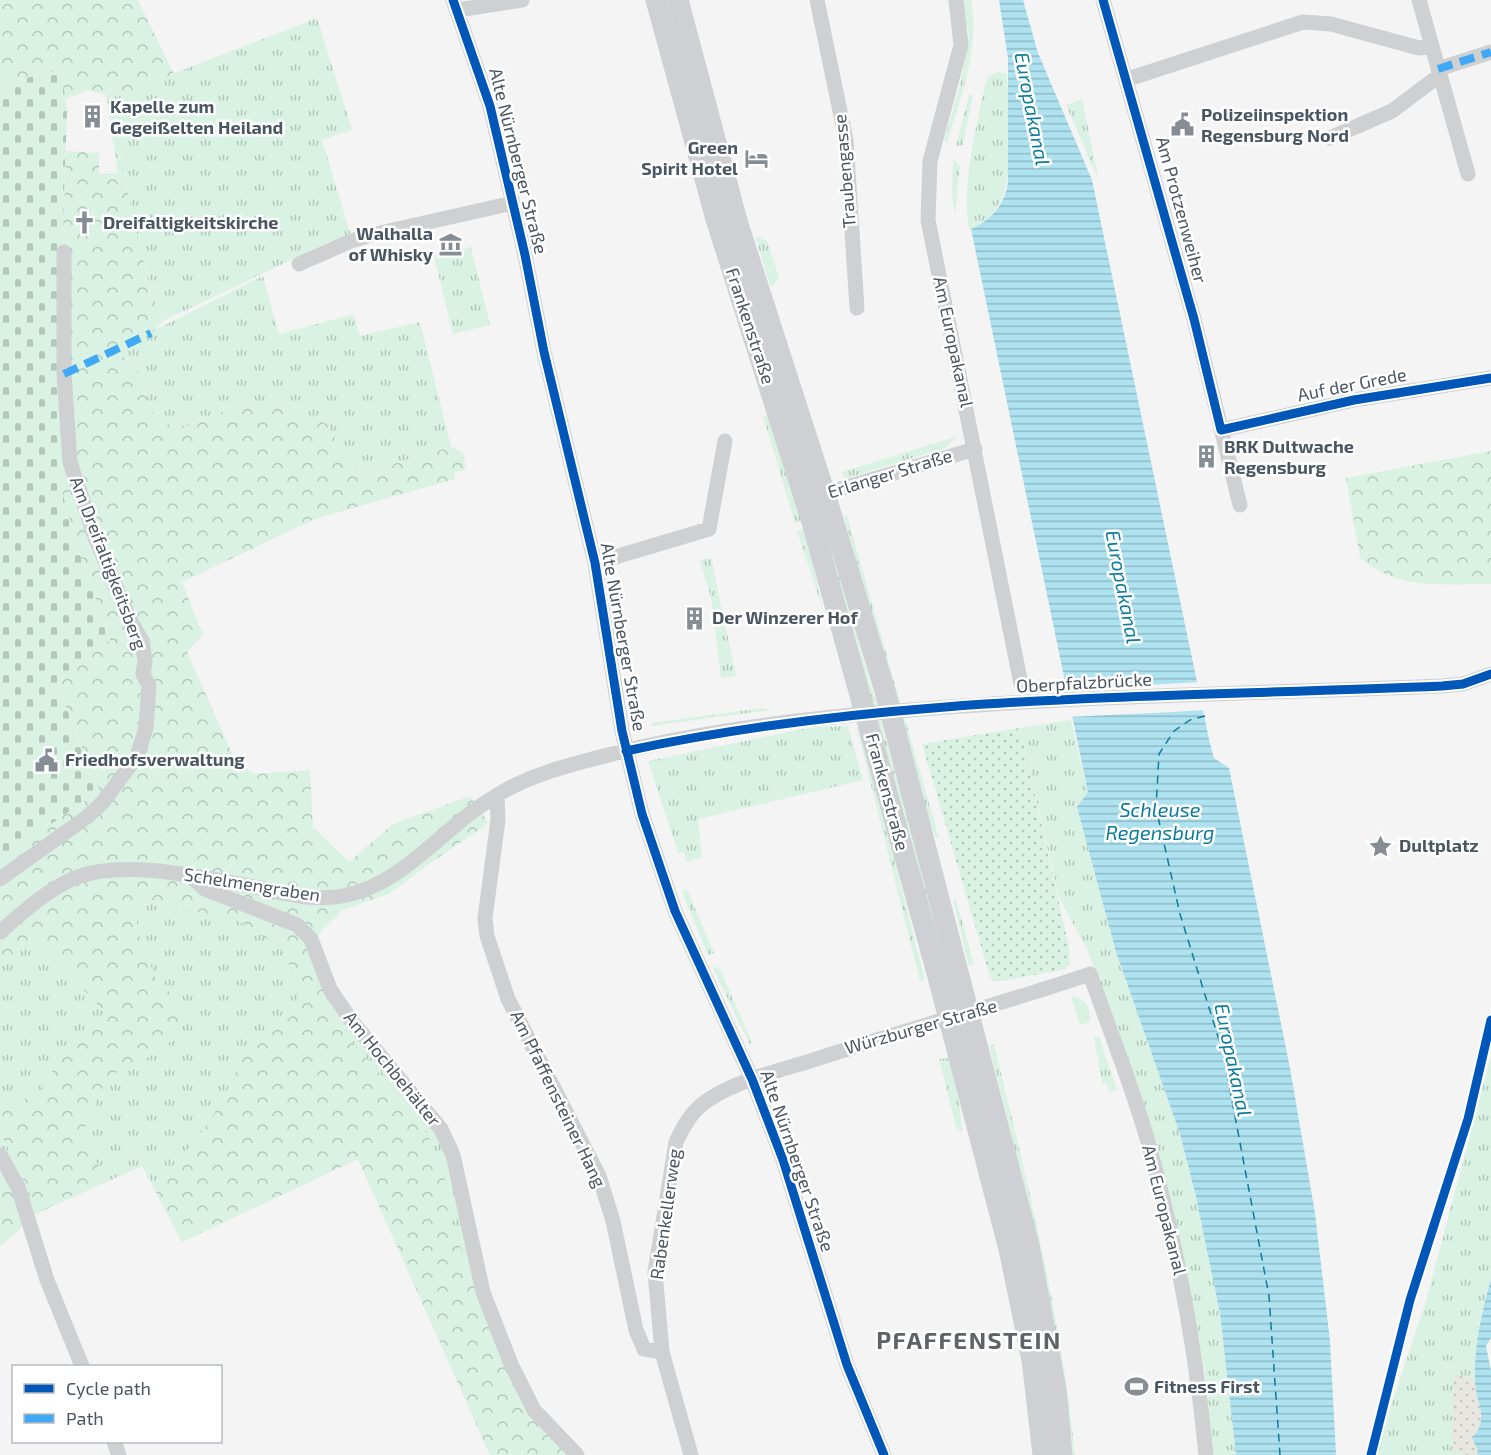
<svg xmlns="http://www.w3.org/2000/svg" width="1491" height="1455" viewBox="0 0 1491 1455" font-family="'Exo 2',sans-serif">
	<defs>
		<pattern id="grass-tufts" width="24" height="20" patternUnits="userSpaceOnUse" patternTransform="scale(1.5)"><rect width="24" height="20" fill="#d9f2e3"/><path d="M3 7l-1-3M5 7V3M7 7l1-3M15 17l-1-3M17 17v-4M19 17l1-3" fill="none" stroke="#b2c7bb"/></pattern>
		<pattern id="forest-crowns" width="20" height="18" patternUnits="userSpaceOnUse" patternTransform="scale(1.5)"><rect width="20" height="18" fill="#d9f2e3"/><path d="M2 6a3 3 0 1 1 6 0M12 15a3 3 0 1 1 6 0" fill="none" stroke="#b2c7bb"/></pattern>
		<pattern id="sand-dots" width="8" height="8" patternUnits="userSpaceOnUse" patternTransform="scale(1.5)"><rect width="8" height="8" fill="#e7e6e1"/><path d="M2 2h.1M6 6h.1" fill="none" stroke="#c8c7c4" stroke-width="1.8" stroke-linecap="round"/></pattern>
		<pattern id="cemetery-stones" width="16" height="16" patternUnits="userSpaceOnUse" patternTransform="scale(1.5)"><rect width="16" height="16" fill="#d9f2e3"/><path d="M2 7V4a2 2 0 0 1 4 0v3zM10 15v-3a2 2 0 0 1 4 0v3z" fill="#b2c7bb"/></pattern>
		<pattern id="garden-dots" width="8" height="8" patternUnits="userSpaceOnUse" patternTransform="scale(1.5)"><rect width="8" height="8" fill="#d9f2e3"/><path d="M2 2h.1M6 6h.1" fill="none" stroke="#b2c7bb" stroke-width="1.8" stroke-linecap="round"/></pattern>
		<pattern id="water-rules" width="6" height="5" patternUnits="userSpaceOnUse" patternTransform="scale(1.5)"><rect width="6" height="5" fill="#aee2f0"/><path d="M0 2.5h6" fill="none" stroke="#90bac6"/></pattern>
	</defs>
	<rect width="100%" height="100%" fill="#f4f4f4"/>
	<path fill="url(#grass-tufts)" d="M962,0h9c9,49 -10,96 -24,143l-3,-2 17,-60 8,-44z
		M317,18l35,112 -30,10 29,96 -18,4 -170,81c-13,-27 -18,-55 -25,-83 -11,-47 -21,-93 -25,-141z
		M999,72l8,2c1,45 18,141 -38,155 -8,-39 8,-113 19,-153z
		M969,94l4,1 -10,50 -7,1z
		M1082,99l17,82 -33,-76z
		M953,159l7,7 -5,49 -3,-19z
		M755,236l12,5 12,36 -8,11z
		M471,247l19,78 -37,9 -19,-78z
		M263,276l16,58 75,-20 6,22 60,-14 31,125 -95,28 -29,-51 -76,-24 -73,30 -24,-14 -20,-55 -24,-9z
		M767,415l4,4 31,102 -7,2 -32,-107z
		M958,436l-13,12 -101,31 -2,-7z
		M847,516l92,322h-3l-11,-23 -81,-298z
		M825,523l94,332 29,118 -129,-448z
		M804,528c9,29 13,59 21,88l-28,-85z
		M711,558l25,118 -15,2 -10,-80 -11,-38z
		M761,708l11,2 -122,16 2,-3z
		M1071,720l17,72 -11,15 39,145 64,182 24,97 16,82 16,142h-23l-8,-82 -32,-166 -20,-73 -66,-185 -28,-51 -39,-170z
		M848,726l15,54 -156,37 -9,3 4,37 -15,5 -3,-10 -6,1 -30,-92 165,-34z
		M859,728l34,113 4,30 28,109 -5,1 -63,-252z
		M74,882l179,25 77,82 111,140 42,163 7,163 -132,-296 -176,83 -40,-76 -106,48 -36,-68v-208z
		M687,889l27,64 -6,2 -3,-7 -23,-56z
		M956,899l18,66 -5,1 -16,-66z
		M719,967l33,75 -2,3 -37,-77z
		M1071,996c14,1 21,13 19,26l-10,3z
		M1094,1037h5l18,53 -8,2 -2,-9 -5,1z
		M994,1044c33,136 67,271 81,411h-6l-58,-322 -22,-87z
		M1491,1056v223l-12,45v76l6,17 -8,38h-99l4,-22 44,-132z
		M949,1058l9,33 4,39 -5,1 -18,-72z"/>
	<path fill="url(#forest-crowns)" d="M0,0h138l36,74 -61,23c4,48 14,94 25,141 7,28 12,56 25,83l-12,12 -41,19 24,9 20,55 24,14 73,-30 76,24 29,51 95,-28 12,5 3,17 -12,4 1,6 -140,40 -133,63 21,53 -16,17 49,110 18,12 56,-4 3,57 36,35 44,-38 77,-28 19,27 -60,41 -40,30 -46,16 -21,20 -14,22 17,42 1,18 93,107 23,45 12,65 20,57 34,80 61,89h-79l-132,-296 -176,83 -29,-56c25,-24 49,-51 67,-82 9,-15 15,-34 25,-49 13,-19 36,-29 53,-44l-2,-34 -19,-32 -44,-27 -100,-17 7,37 16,41 8,3 20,38c-9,25 -32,36 -55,47 -5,2 -12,4 -16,8 -18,16 -18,40 -31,57l23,47 -66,33 -39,-80v-45l11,20 28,-15 19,-29 50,-48 -66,-68 -13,-4 -29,22v-22l27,-24 -27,20v-80l99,-68 -42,-107 53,-44 -36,-104 -16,-61v-103l8,-221 33,2v21l19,-1 -12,-78 -17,-5 -24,9 -5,-29 -60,14z
		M1491,451v133c-50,-1 -90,8 -131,-26l-14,-80z
		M0,1146l36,68 -36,33z"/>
	<path fill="url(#sand-dots)" d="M1454,1374l21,6 10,37 -8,38h-12l-13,-5z"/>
	<path fill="url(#cemetery-stones)" d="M61,70l6,41 -9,261 8,94 -8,10 16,60 36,104 -53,44 30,77 5,-1 7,31 -99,68v-775z"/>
	<path fill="url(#garden-dots)" d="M1020,728l49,219 1,18 -8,5 -67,12 -5,-5 -68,-233z"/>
	<path fill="url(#water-rules)" d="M999,0h24l15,53 54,127 118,564 4,14 15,10 61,300 25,145 15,128 6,114h-100l-16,-142 -24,-116 -16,-63 -64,-182 -39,-145 11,-15 -117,-563c21,-9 34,-25 37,-47v-124z
		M1491,1279v59l-5,8 5,25v84h-14l1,-5 -6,-12c19,-21 3,-34 3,-59 -1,-34 7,-68 16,-100z"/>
	<path fill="#f4f4f4" d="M1200,682l6,28 -33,2 -105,5 -6,-27z"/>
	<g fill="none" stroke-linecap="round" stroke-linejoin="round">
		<path stroke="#0c7c9b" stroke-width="1.5" stroke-dasharray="8 6" stroke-linecap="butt" d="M1205,716l-15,4 -16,11 -15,23 -3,54 24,106 43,139 46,243 11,159"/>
		<path stroke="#ced0d2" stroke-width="15" d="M453,0l37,106 35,149 19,97 51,211 27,168 20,83 33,97 77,168 31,81 64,205 37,90
			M817,0l29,140 11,168
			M956,0l5,45 -31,116 -2,59 93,464
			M1103,0l91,319 46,186
			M1419,0l49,174
			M457,10l65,-10
			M1438,69l53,-17
			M1128,79l175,-57 28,2 88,24 13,-2
			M1330,138l62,-27 48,-36
			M299,264l52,-23 20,-6 142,-32
			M1221,430l133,-30 137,-22
			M817,496l158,-47
			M595,563l114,-34 16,-88
			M497,796l1,24 -13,98 2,18 21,63 91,177 14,45 23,109 8,19 18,3
			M189,875l16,14 92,36 14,14 19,50 20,30 91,110 12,26 30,137 28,72 23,46 43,45
			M0,879l87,-62 16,-15 34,-46 9,-28 3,-42 -6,-12 2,-12 -3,-21 -12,-21 -35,-83 -25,-75 -6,-88v-122
			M0,932c24,-21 50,-45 80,-56 50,-17 129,3 180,12 27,6 55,13 82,8 50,-9 82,-46 120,-76 11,-10 25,-18 37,-26 37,-23 87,-33 129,-44 101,-24 204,-34 307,-42 169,-13 338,-15 507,-22l21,-2 28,-10
			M0,1155l18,32 29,93 35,86
			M114,1442l5,13
			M691,1455l-29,-103 -7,-80 21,-130c6,-12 12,-25 22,-34 26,-24 76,-36 109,-46 94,-31 189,-56 283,-88 19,55 42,111 58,168 29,103 48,207 58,313"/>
		<path stroke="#ced0d4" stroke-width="21" d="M656,0l60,219 96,303 125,451 72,276 23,111 11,95
			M678,0l59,221 88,273 60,197 144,554 27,145 6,65"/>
		<path stroke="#3fa9f5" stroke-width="8" stroke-dasharray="15 8" stroke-linecap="butt" d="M1438,69l53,-17
			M64,374l87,-41"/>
		<defs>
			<path id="cycleway" d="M453,0l37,106 35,149 19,97 51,211 27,168 20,83 33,97 77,168 31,81 64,205 37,90
				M1103,0l91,319 27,111 133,-30 137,-22
				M626,751c268,-58 544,-53 816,-65l21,-2 28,-10
				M1371,1455l39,-155 58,-181 23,-99"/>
		</defs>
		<use href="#cycleway" stroke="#fff" stroke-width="13"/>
		<use href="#cycleway" stroke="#0057b8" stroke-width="9"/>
	</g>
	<defs>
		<symbol id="building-bare" viewBox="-9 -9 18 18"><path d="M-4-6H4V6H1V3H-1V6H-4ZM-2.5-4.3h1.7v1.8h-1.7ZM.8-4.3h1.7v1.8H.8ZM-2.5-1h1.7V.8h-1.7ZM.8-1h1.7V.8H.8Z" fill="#868d94" stroke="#fff" stroke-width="2.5" paint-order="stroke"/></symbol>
		<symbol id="civic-bare" viewBox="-9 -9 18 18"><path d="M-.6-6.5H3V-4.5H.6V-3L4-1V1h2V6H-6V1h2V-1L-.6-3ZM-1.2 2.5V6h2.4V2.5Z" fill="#868d94" stroke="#fff" stroke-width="2.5" paint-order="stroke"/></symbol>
		<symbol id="hotel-bare" viewBox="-9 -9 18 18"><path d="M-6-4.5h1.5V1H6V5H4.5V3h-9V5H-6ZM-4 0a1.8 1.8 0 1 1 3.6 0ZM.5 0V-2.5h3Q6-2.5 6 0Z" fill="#868d94" stroke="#fff" stroke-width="2.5" paint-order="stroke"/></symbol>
		<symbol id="church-bare" viewBox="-9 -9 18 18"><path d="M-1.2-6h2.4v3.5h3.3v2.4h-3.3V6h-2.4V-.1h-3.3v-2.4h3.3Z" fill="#868d94" stroke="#fff" stroke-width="2.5" paint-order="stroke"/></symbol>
		<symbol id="museum-bare" viewBox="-9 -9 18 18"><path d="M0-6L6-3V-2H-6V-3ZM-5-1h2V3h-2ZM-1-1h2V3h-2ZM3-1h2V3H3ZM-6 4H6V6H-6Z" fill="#868d94" stroke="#fff" stroke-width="2.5" paint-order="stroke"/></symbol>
		<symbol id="sight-bare" viewBox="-9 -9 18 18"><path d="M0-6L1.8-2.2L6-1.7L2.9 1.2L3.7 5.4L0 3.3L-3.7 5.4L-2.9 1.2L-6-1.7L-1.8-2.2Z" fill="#868d94" stroke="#fff" stroke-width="2.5" paint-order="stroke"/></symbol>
		<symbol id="stadium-bare" viewBox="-9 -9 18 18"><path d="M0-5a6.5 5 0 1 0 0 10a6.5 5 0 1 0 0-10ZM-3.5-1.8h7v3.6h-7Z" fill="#868d94" stroke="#fff" stroke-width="2.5" paint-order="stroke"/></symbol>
	</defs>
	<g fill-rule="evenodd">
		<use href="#building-bare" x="76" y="100" width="33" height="33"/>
		<use href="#civic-bare" x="1166" y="108" width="33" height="33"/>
		<use href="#hotel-bare" x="740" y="142" width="33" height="33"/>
		<use href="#church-bare" x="68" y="206" width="33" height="33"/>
		<use href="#museum-bare" x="434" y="228" width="33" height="33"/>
		<use href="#building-bare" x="1190" y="440" width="33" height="33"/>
		<use href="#building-bare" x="678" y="602" width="33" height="33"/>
		<use href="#civic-bare" x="30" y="744" width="33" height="33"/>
		<use href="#sight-bare" x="1364" y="830" width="33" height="33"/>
		<use href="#stadium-bare" x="1120" y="1370" width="33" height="33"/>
	</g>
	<g text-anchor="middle" stroke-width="5" stroke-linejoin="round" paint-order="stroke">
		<g font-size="18" font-weight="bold" fill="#4a5661" stroke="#fff" text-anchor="start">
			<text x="110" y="113">Kapelle zum<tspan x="110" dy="21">Gegeißelten Heiland</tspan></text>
			<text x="1201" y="121">Polizeiinspektion<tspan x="1201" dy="21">Regensburg Nord</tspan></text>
			<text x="738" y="154" text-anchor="end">Green<tspan x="738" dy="21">Spirit Hotel</tspan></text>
			<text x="103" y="229">Dreifaltigkeitskirche</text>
			<text x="433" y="240" text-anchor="end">Walhalla<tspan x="433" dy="21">of Whisky</tspan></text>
			<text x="1224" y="453">BRK Dultwache<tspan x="1224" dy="21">Regensburg</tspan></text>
			<text x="712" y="624">Der Winzerer Hof</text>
			<text x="65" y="766">Friedhofsverwaltung</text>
			<text x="1399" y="852">Dultplatz</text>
			<text x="1154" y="1393">Fitness First</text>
		</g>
		<g font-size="18" fill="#4a5661" stroke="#fff">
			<text transform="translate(518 161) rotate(76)" y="6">Alte Nürnberger Straße</text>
			<text transform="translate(845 171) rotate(-95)" y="6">Traubengasse</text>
			<text transform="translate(1181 210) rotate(75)" y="6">Am Protzenweiher</text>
			<text transform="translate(750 326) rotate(72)" y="6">Frankenstraße</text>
			<text transform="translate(953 342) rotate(78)" y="6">Am Europakanal</text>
			<text transform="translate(1352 385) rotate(-11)" y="6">Auf der Grede</text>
			<text transform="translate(890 474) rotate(-17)" y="6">Erlanger Straße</text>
			<text transform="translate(108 563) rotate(69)" y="6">Am Dreifaltigkeitsberg</text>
			<text transform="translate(623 637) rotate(80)" y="6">Alte Nürnberger Straße</text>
			<text transform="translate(1084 683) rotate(-3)" y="6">Oberpfalzbrücke</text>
			<text transform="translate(887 792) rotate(75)" y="6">Frankenstraße</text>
			<text transform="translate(252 885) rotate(9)" y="6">Schelmengraben</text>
			<text transform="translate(921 1027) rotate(-16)" y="6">Würzburger Straße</text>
			<text transform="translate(392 1069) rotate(51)" y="6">Am Hochbehälter</text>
			<text transform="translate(558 1099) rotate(64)" y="6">Am Pfaffensteiner Hang</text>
			<text transform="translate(797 1161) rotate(71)" y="6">Alte Nürnberger Straße</text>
			<text transform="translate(1164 1210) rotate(76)" y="6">Am Europakanal</text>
			<text transform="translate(666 1214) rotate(-82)" y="6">Rabenkellerweg</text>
		</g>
		<g font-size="20" font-style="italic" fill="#0c7c9b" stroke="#fff">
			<text transform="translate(1032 109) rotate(79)" y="7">Europakanal</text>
			<text transform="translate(1123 587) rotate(79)" y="7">Europakanal</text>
			<text x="1160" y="817">Schleuse<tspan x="1160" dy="23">Regensburg</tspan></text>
			<text transform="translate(1233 1060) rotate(78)" y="7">Europakanal</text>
		</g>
		<g font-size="24" font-weight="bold" letter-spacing="1.5" fill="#5f6368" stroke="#fff">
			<text x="969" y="1349">PFAFFENSTEIN</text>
		</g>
	</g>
	<rect x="12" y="1365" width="210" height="78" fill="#ffffff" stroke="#b7bbc0" stroke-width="1.5"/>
	<rect x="24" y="1384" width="30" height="9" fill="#0057b8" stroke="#b7bbc0" stroke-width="1.5"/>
	<text x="66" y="1395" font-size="18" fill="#4a5661">Cycle path</text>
	<rect x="24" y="1414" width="30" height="9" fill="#3fa9f5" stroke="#b7bbc0" stroke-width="1.5"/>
	<text x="66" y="1425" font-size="18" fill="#4a5661">Path</text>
</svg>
